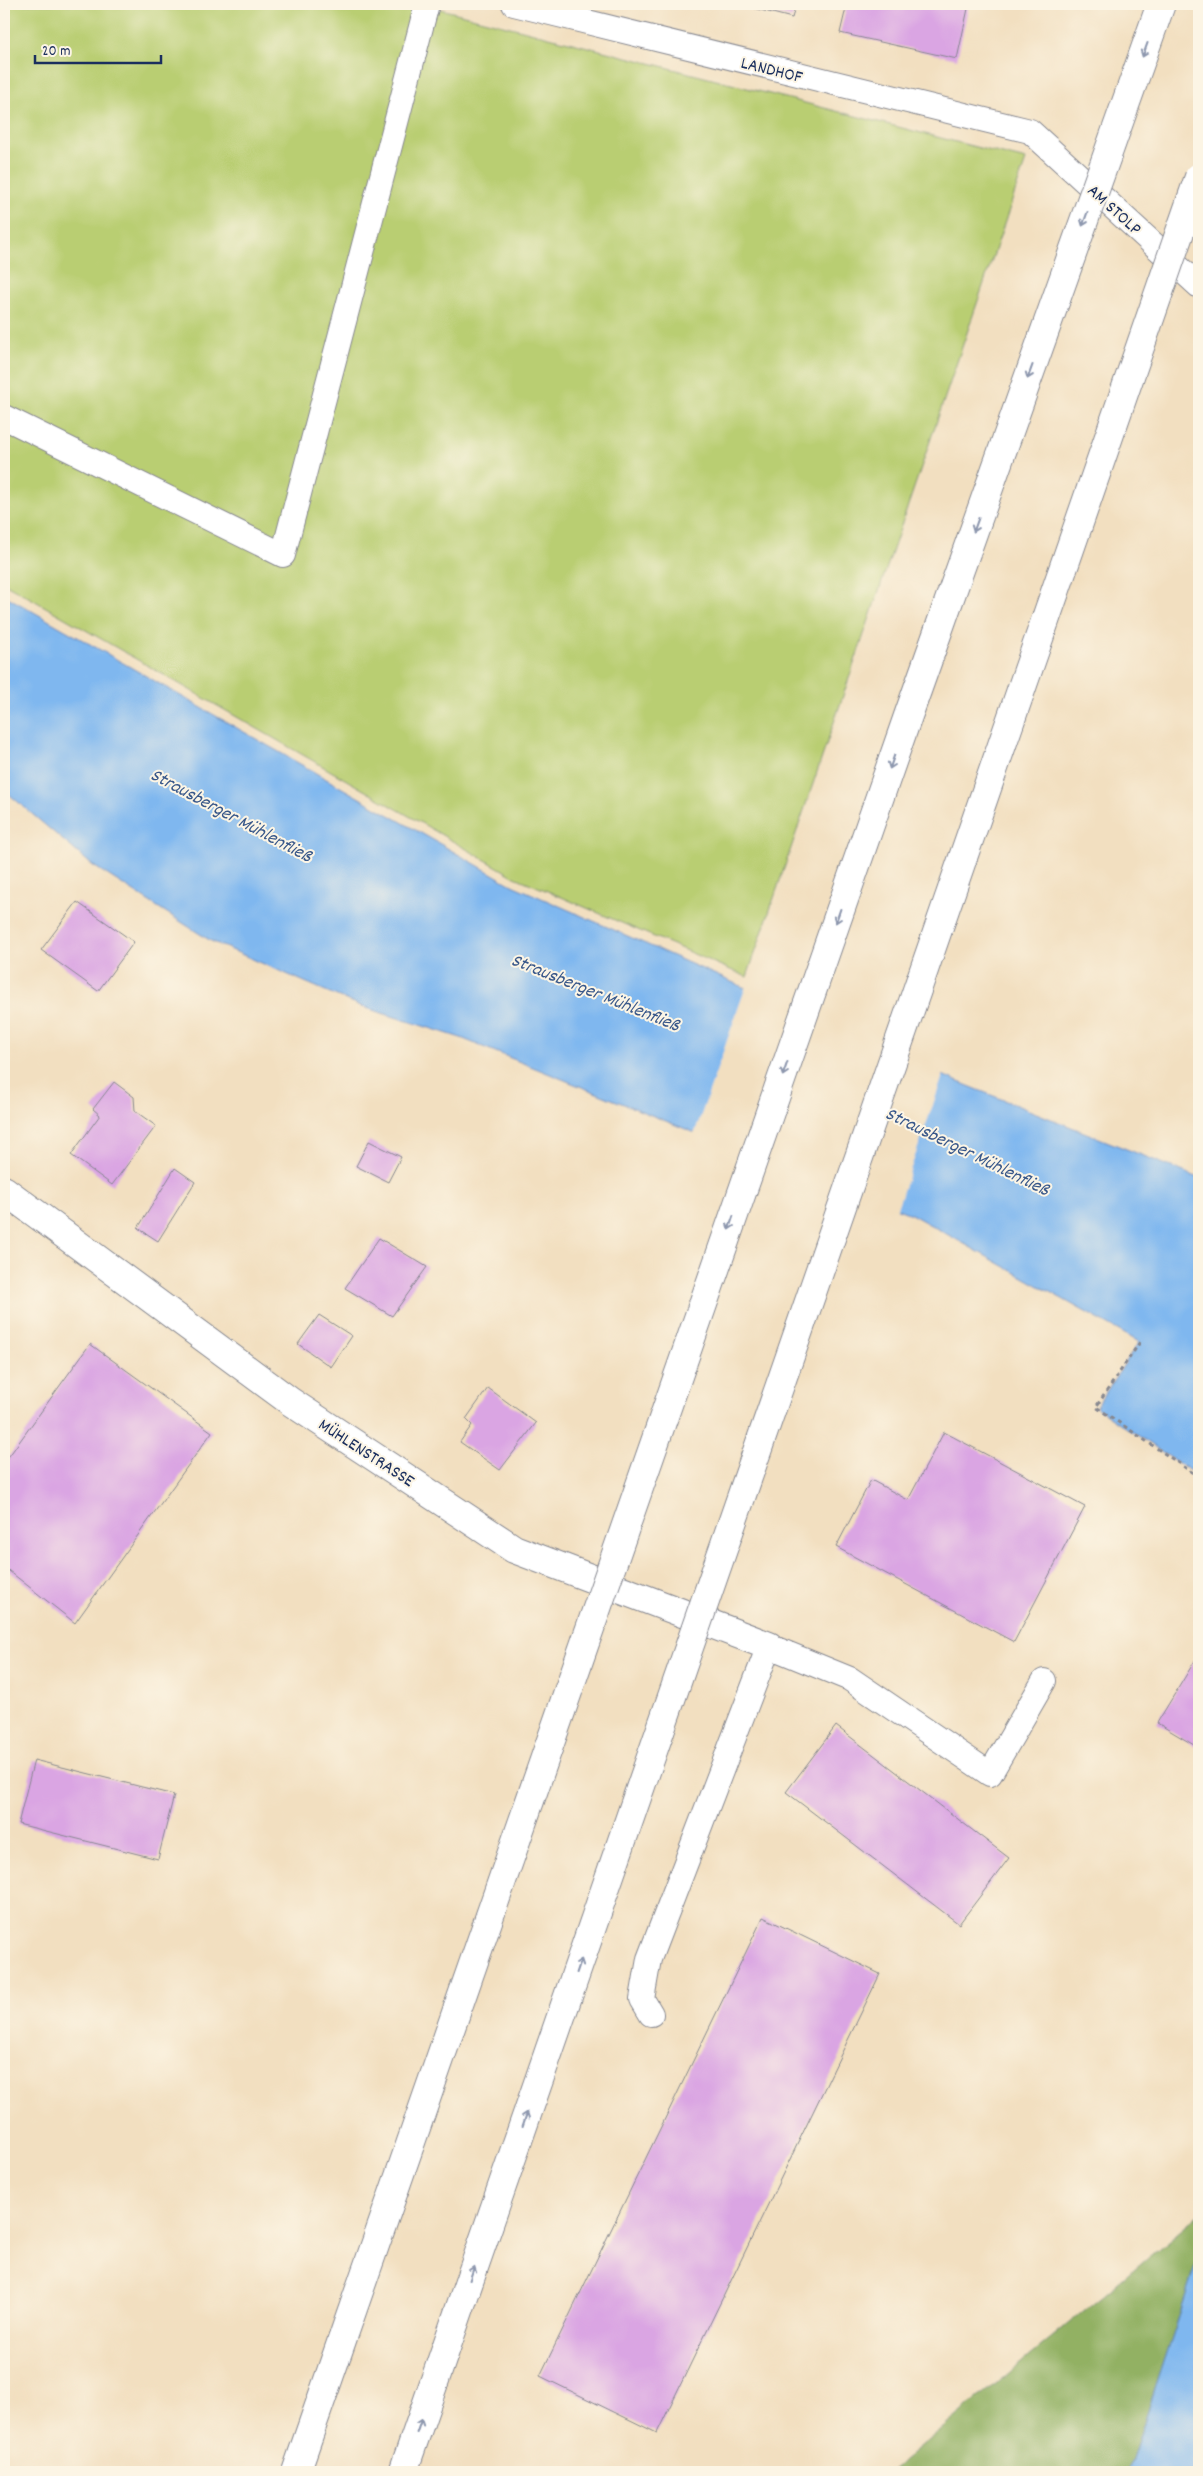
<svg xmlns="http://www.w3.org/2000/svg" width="1203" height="2476" viewBox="0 0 1203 2476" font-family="Dekko,sans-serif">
	<rect width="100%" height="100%" fill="#fcf5e5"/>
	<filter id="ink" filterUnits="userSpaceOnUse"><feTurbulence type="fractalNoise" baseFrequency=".02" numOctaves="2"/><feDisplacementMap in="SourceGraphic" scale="10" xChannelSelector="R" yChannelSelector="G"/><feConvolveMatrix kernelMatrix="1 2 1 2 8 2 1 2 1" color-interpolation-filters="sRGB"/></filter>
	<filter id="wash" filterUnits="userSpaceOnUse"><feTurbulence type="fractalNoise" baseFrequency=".0096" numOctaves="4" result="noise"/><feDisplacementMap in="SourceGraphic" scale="20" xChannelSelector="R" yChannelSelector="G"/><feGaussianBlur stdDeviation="1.12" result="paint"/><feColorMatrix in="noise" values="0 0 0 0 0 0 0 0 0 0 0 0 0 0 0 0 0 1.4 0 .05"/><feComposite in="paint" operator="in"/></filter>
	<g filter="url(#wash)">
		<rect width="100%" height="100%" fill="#f2dfc0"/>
		<path fill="#b9ce72" stroke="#6a7e68" d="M4,4h417l605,156 -279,817 -232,-100 -511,-294z"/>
		<path fill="#92b164" stroke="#567061" d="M1199,2215v40l-71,217h-238z"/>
		<path fill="#7fb7ef" stroke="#4d73a6" d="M4,595l508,290 444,196 243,97v299l-103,-70 43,-65 -228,-128 -218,-82 -232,-94 -101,-32 -149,-65 -119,-76 -88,-75z
			M1199,2255v217h-71z"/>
		<path fill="#f2dfc0" d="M746,986l198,87 -48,138 -202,-76z"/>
		<g id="blocks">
			<path fill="#daa5e3" d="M737,4h59l-4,14z
				M847,4h122l-12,55 -117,-26z
				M77,902l57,40 -36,49 -57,-41z
				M114,1082l20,15 1,14 21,15 -44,59 -41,-30 29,-40 -7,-6z
				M369,1141l32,16 -13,25 -32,-16z
				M175,1168l20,14 -37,59 -20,-13z
				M379,1238l48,29 -35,49 -47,-28z
				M319,1315l33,21 -21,31 -33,-23z
				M90,1344l122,88 -137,191 -71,-56v-104z
				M488,1388l48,35 -36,47 -40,-28 12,-17 -6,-6z
				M944,1432l141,75 -71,135 -178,-95 35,-67 37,20z
				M1199,1654v94l-42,-25z
				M836,1726l173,132 -50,66 -173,-132z
				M34,1760l140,35 -16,64 -140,-35z
				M763,1917l117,57 -223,459 -117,-57z"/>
		</g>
	</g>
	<g filter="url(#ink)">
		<use href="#blocks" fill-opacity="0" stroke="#86878f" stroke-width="1"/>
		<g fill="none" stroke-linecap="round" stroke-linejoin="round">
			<defs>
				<path id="service" d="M514,4l516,127 169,155
					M4,417l279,138 144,-551
					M651,2014l-9,-15 7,-40 120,-313 81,33 140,95 54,-93"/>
				<path id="minor" d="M4,1190l287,212 223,147 255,97"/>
			</defs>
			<use href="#service" stroke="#86878f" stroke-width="26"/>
			<use href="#minor" stroke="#86878f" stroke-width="30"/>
			<path stroke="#86878f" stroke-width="3" stroke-dasharray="4 4" stroke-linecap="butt" d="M1140,1342l-44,65 103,70"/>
			<use href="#service" stroke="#fff" stroke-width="24"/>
			<use href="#minor" stroke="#fff" stroke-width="28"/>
			<defs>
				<path id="motorway-bridge" d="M296,2472l612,-1756 253,-712
					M403,2472l796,-2295"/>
			</defs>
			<use href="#motorway-bridge" stroke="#86878f" stroke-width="30" stroke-linecap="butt"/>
			<use href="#motorway-bridge" stroke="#fff" stroke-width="28"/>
		</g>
		<defs><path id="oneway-shaft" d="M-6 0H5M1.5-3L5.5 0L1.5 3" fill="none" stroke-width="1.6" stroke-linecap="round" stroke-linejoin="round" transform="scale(1.25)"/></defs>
		<g stroke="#8d97ae">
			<use href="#oneway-shaft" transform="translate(1145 50) rotate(110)"/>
			<use href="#oneway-shaft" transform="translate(1085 219) rotate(110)"/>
			<use href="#oneway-shaft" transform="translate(1030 372) rotate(110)"/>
			<use href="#oneway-shaft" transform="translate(976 525) rotate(110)"/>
			<use href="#oneway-shaft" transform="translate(892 762) rotate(109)"/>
			<use href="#oneway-shaft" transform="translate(838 916) rotate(109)"/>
			<use href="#oneway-shaft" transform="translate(785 1069) rotate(109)"/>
			<use href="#oneway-shaft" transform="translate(731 1223) rotate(109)"/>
			<use href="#oneway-shaft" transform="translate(579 1966) rotate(-71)"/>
			<use href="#oneway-shaft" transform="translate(525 2119) rotate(-71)"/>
			<use href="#oneway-shaft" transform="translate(472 2273) rotate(-71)"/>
			<use href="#oneway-shaft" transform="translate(419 2426) rotate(-71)"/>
		</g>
	</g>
	<g text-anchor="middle" stroke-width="4" stroke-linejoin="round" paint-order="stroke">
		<g font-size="18" fill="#1b2f5e" stroke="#fcf5e5">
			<text transform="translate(772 69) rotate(14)" y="6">LANDHOF</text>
			<text transform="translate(1115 209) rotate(42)" y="6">AM STOLP</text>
			<text transform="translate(367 1452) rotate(33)" y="6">MÜHLENSTRASSE</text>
		</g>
		<g font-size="19" font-style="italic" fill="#39588a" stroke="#fcf5e5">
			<text transform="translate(232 814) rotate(28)" y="7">Strausberger Mühlenfließ</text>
			<text transform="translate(596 991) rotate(22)" y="7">Strausberger Mühlenfließ</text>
			<text transform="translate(968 1150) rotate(26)" y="7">Strausberger Mühlenfließ</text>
		</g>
	</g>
	<rect width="1203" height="2476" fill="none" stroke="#fcf5e5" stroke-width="20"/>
	<path d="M35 55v8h126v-8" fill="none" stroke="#1b2f5e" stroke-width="2.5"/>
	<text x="42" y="55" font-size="15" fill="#1b2f5e" stroke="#fcf5e5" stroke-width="4" paint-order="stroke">20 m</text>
</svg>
